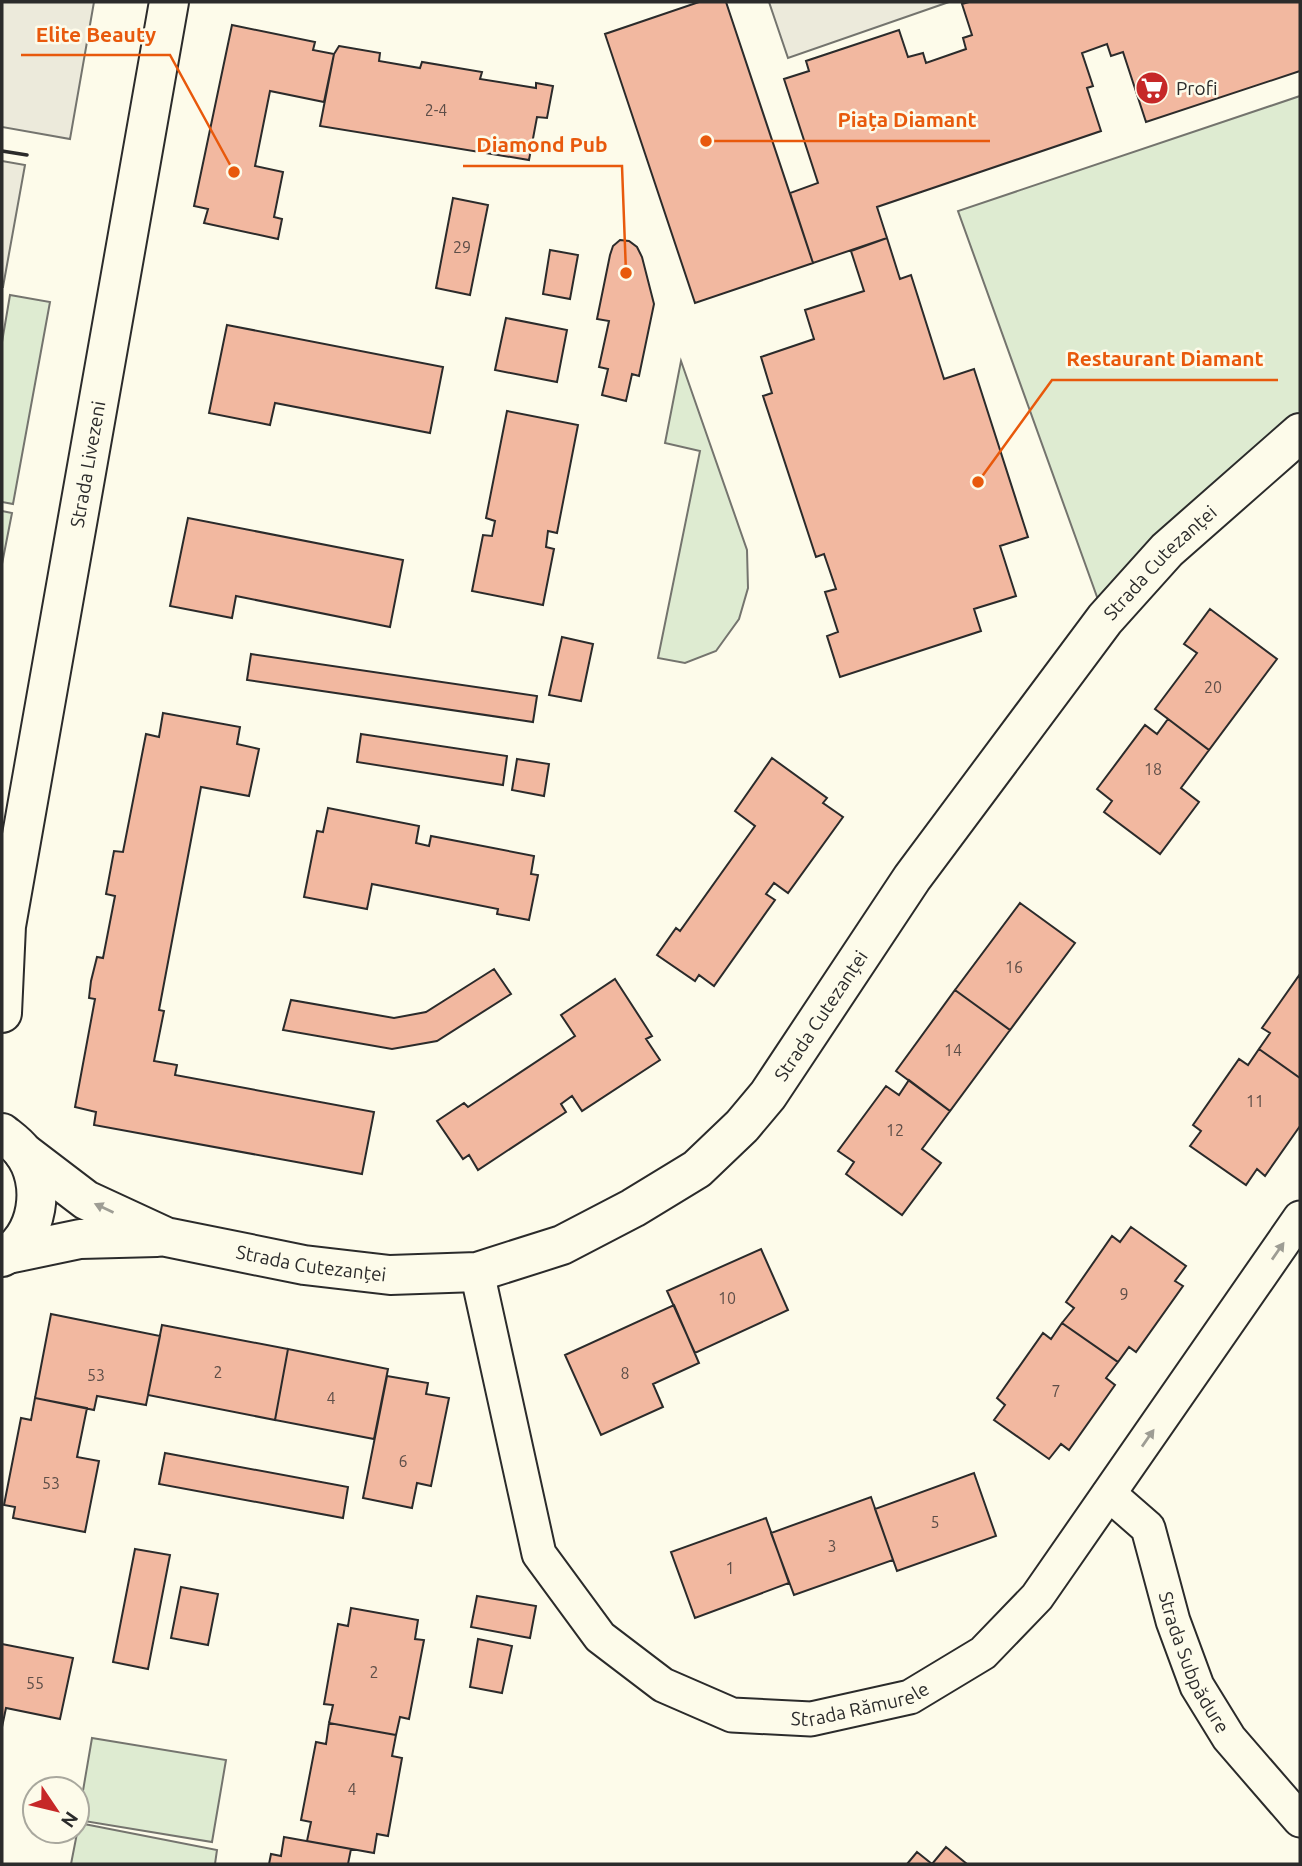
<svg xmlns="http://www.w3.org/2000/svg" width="1302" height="1866" viewBox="0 0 1302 1866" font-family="Ubuntu,sans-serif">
	<rect width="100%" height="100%" fill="#fdfbea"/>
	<path fill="#deebd1" stroke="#74746e" stroke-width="2" d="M1300,96v337l-195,186 -147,-408z
		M10,295l40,7 -37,202 -11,-2v-160z
		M681,361l66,189 1,38 -9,31 -23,32 -31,12 -27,-5 42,-207 -35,-8z
		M2,511l10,2 -10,51z
		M92,1738l134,22 -14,82 -134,-22z
		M79,1823l138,27 -2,14h-144z"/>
	<path fill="#eceadb" stroke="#74746e" stroke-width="2" d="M2,2h92l-24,137 -68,-12z
		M769,2h180l-161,56z
		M2,161l23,4 -22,122h-1z"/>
	<path fill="#f2b8a0" stroke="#2b2b2b" stroke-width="2" d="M699,2h27l87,261 -118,40 -90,-269z
		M969,2h331v69l-154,51 -23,-70 -12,4 -4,-12 -25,9 11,33 -6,2 14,43 -224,76 10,31 -74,25 -23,-70 28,-10 -34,-104 25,-8 -3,-10 93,-31 9,27 15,-4 3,10 40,-14 -3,-11 9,-3 -10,-31z
		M232,25l83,17 -2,8 21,4 -10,48 -54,-11 -15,75 28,6 -9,45 8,2 -4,20 -74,-16 4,-14 -14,-3z
		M339,46l41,7 -1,8 41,7 2,-6 60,10 -2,7 56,9v-5l17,3 -6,32 -10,-1 -8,43 -209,-34 14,-72z
		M453,198l35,7 -18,90 -34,-7z
		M887,238l13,41 11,-4 33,104 30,-10 54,168 -28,9 16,50 -42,13 7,22 -141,46 -13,-41 11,-4 -13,-40 11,-3 -12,-35 -8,3 -53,-161 9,-3 -11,-36 53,-18 -9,-29 59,-19 -13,-40z
		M620,240l9,1 8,6 5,10 12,47 -15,72 -7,-2 -6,27 -24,-6 6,-26 -9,-2 10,-46 -12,-2 13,-64 3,-9z
		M550,250l28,5 -8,44 -27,-5z
		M506,318l61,12 -10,52 -62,-12z
		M227,325l216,42 -13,66 -155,-30 -5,22 -61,-12z
		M507,411l71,14 -21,108 -9,-2 -2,16 8,2 -11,56 -71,-14 11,-56 9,1 3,-15 -9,-3z
		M188,518l215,42 -13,67 -154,-31 -4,22 -62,-12z
		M1210,609l67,50 -68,91 -54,-41 42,-56 -13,-9z
		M562,637l31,7 -12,57 -32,-6z
		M251,654l286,42 -4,26 -286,-42z
		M163,713l77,14 -3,17 22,5 -10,47 -48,-9 -42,223 5,1 -10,50 23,4 -2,10 199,37 -12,62 -268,-49 2,-13 -21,-5 20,-108 -6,-1 2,-17 6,-24 6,1 12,-62 -9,-2 8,-43 9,1 23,-118 13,3z
		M1168,719l41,31 -28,38 18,14 -39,52 -56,-42 8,-11 -15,-12 48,-64 12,9z
		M361,734l146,22 -4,29 -146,-23z
		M772,758l55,40 -4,5 20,14 -55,76 -14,-10 -8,11 9,6 -61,86 -15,-11 -4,6 -38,-26 19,-27 4,3 75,-105 -20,-15z
		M517,759l32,5 -5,32 -32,-6z
		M328,808l91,18 -3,17 13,3 2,-10 103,20 -3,18 7,1 -9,45 -32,-6 1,-5 -126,-25 -5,25 -63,-12 13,-66 6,1z
		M1020,903l55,40 -65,87 -55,-40z
		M494,969l17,25 -74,47 -45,8 -109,-19 8,-30 103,18 32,-6z
		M1300,974v104l-41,-29 11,-16 -8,-5z
		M615,979l37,57 -6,3 14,21 -78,51 -10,-15 -11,8 5,8 -88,58 -9,-15 -6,4 -26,-38 27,-18 4,4 107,-71 -14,-21z
		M955,990l55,40 -60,81 -54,-40z
		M1259,1049l41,29v48l-35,50 -8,-7 -11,16 -56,-39 11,-15 -8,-6 46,-66 9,6z
		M909,1080l41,31 -28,38 19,14 -39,52 -56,-41 8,-12 -16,-11 48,-65 13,9z
		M1131,1227l55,39 -11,15 8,5 -47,66 -7,-5 -11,15 -56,-39 12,-15 -8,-6 46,-66 8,6z
		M761,1249l27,61 -93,43 -28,-62z
		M674,1305l25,58 -46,21 10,23 -62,28 -36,-80z
		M51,1314l109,22 -14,69 -49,-9 -3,14 -59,-12z
		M1062,1323l56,39 -12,16 9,7 -46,65 -8,-6 -12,15 -55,-39 11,-15 -8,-7 46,-65 8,6z
		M162,1325l126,24 -13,71 -127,-25z
		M288,1349l100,20 -14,70 -99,-19z
		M387,1376l41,7 -2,11 23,4 -18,88 -14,-3 -5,25 -49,-10z
		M35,1398l52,10 -10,49 22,4 -14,71 -72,-14 2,-11 -11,-2 17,-87 10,2z
		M165,1453l183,34 -5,31 -184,-34z
		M974,1473l22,63 -99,35 -22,-62z
		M871,1497l22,63 -99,35 -23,-62z
		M766,1518l23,65 -94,35 -24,-66z
		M135,1549l35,6 -22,114 -35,-7z
		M181,1587l37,7 -10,51 -37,-7z
		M477,1596l59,10 -6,32 -59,-11z
		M351,1608l67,12 -3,19 9,1 -15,79 -9,-2 -4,18 -67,-12 4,-18 -9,-1 14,-80 10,2z
		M478,1639l34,7 -10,47 -32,-6z
		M2,1644l71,14 -13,61 -54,-11 -4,19z
		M329,1723l67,12 -4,21 10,2 -14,78 -11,-2 -3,19 -67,-12 4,-19 -10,-2 15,-78 10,2z
		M284,1837l67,12 -3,15h-79l2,-10 10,2z
		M946,1847l21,17h-35z
		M917,1852l15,12h-25z"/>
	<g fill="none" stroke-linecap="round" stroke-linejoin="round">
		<defs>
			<g id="street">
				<path id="s1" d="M477,1272l62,282 61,83 63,48 69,30 79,4 99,-22 73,-44 54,-56 263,-379"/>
				<path id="s2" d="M1109,1494l39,34 25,93 24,65 32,52 71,82"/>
			</g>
			<g id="secondary">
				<path id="s3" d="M2,1013l4,-87 163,-924"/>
				<path d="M2,1133c6,5 15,11 20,18 25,31 17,88 -20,106"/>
				<path id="s4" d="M23,1152l63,48 80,37 138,28 86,10 87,-3 85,-27 71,-37 64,-39 45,-43 26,-31 144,-217 193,-259 62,-69 133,-117"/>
				<path d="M8,1254l72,-15 77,-2"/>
			</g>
		</defs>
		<use href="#street" stroke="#2b2b2b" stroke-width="37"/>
		<use href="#secondary" stroke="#2b2b2b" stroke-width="42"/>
		<use href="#street" stroke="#fdfbea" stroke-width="33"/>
		<use href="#secondary" stroke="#fdfbea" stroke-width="38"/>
		<path stroke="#2b2b2b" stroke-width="3.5" d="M2,151l25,4"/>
	</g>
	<defs><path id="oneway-solid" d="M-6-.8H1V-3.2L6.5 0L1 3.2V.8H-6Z" transform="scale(1.75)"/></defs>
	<g fill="#9e9d94">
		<use href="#oneway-solid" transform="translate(104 1208) rotate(-155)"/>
		<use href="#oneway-solid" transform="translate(1278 1251) rotate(-55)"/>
		<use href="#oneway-solid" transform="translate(1148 1438) rotate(-55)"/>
	</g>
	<defs>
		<symbol id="supermarket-disc" viewBox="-11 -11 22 22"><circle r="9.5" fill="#c62828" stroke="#fdfbea"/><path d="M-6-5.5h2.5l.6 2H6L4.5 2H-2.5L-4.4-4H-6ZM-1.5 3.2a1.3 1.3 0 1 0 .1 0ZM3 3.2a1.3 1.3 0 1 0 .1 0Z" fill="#fff"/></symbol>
	</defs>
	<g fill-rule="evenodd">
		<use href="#supermarket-disc" x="1133" y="69" width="38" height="38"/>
	</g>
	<g text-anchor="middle" stroke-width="5" stroke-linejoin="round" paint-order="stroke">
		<g font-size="16" fill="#5d4e48">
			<text x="436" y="116">2-4</text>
			<text x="462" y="253">29</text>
			<text x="1213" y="693">20</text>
			<text x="1153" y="775">18</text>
			<text x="1014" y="973">16</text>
			<text x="953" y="1056">14</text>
			<text x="1255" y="1107">11</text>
			<text x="895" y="1136">12</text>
			<text x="1124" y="1300">9</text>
			<text x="727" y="1304">10</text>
			<text x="218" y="1378">2</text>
			<text x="625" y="1379">8</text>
			<text x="96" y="1381">53</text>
			<text x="1056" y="1397">7</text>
			<text x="331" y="1404">4</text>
			<text x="403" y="1467">6</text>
			<text x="51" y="1489">53</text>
			<text x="935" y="1528">5</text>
			<text x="832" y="1552">3</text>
			<text x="730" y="1574">1</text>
			<text x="374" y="1678">2</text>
			<text x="35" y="1689">55</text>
			<text x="352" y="1795">4</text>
		</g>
		<g font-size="19" fill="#2b2b2b" stroke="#fdfbea" text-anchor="start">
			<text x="1176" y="95">Profi</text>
		</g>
		<g font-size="19" fill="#2b2b2b" stroke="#fdfbea">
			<text dy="7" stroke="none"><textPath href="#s3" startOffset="556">Strada Livezeni</textPath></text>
			<text dy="7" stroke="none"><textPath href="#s4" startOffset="1491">Strada Cutezanței</textPath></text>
			<text dy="7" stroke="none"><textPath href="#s4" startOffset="924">Strada Cutezanței</textPath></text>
			<text dy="7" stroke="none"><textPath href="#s4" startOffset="315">Strada Cutezanței</textPath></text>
			<text dy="7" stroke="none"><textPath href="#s2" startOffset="194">Strada Subpădure</textPath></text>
			<text dy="7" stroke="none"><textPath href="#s1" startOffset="676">Strada Rămurele</textPath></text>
		</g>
	</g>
	<path fill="none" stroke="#e8590c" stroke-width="2.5" d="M234 172L170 55H21M706 141L823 141H990M626 273L622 166H463M978 482L1052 380H1278"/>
	<g fill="#e8590c" stroke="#fdfbea" stroke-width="2.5">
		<circle cx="234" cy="172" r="7"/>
		<circle cx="706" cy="141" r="7"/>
		<circle cx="626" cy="273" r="7"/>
		<circle cx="978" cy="482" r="7"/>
	</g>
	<g font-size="21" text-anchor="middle" font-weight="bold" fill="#e8590c" stroke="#fdfbea" stroke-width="5" stroke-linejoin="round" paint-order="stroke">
		<text x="96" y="42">Elite Beauty</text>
		<text x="907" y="127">Piața Diamant</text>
		<text x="542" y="152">Diamond Pub</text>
		<text x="1165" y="366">Restaurant Diamant</text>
	</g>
	<rect width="1302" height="1866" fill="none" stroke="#2b2b2b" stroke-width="7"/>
	<g transform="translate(56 1810) rotate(125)"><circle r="33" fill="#fdfbea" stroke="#a9a89e" stroke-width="2"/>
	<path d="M0-5L12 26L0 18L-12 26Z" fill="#c62828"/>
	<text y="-10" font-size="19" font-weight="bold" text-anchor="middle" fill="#2b2b2b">N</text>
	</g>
</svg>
